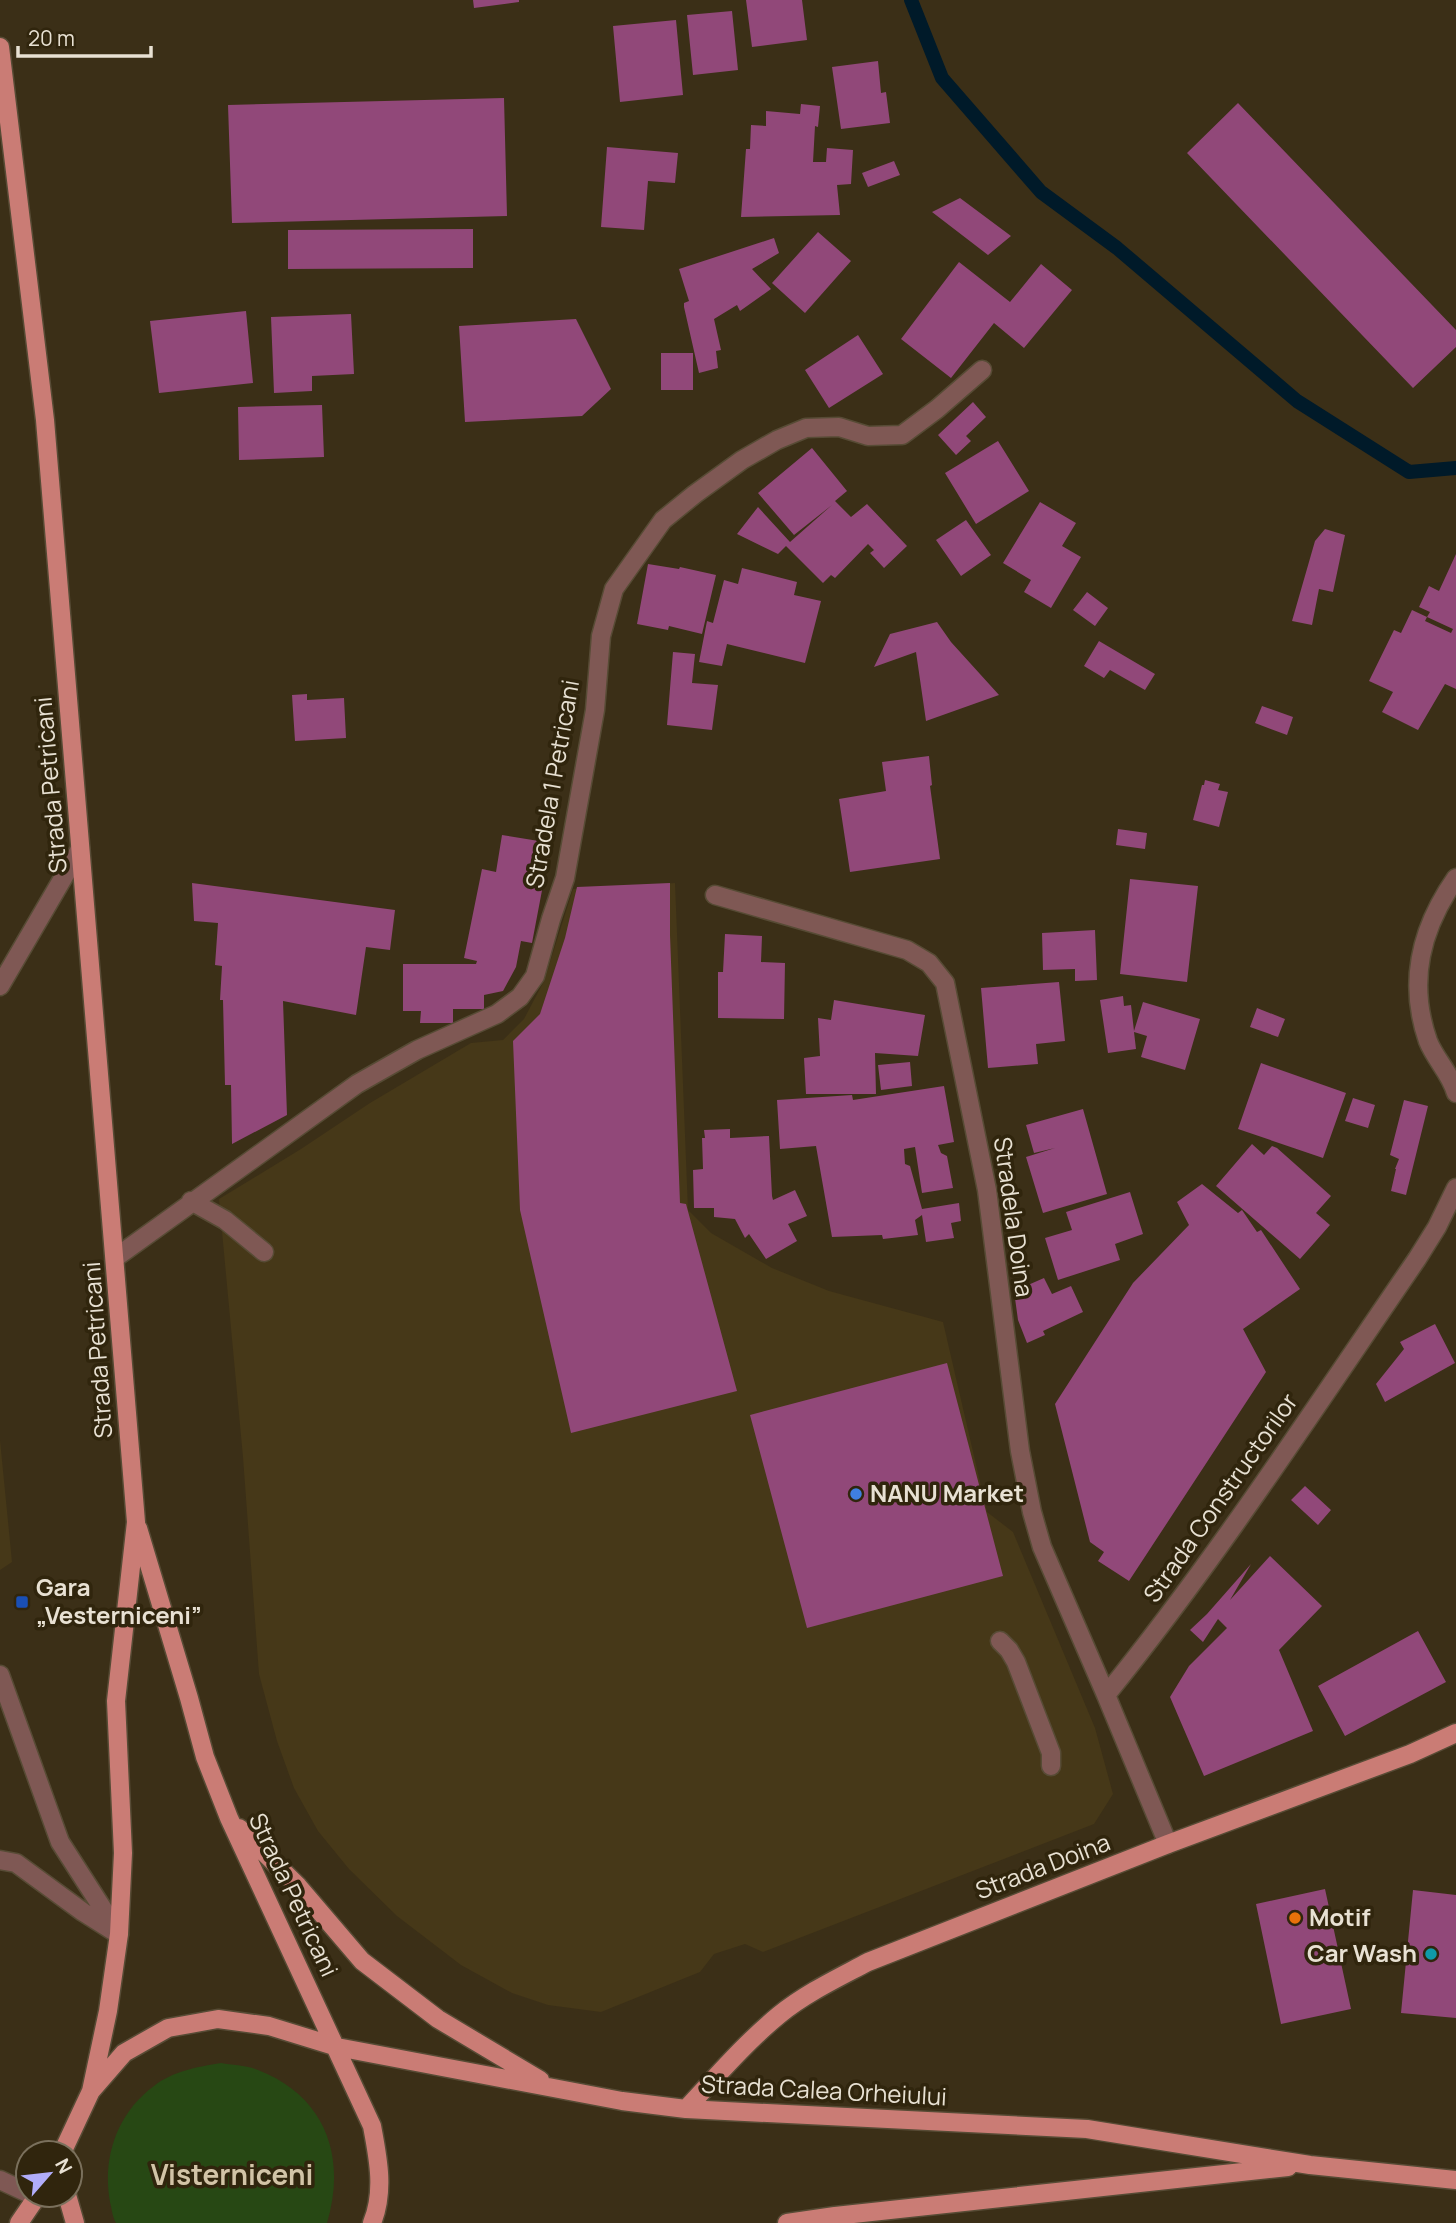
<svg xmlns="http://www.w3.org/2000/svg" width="1456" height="2223" viewBox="0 0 1456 2223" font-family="Manrope,sans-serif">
	<rect width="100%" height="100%" fill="#3b2f17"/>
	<path fill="#463818" d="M675,883l13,327 23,23 61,35 57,23 114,31 44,190 26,20 82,196 18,66 -19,30 -331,128 -18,-8 -31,10 -14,18 -99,40 -53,-7 -36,-12 -51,-28 -64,-49 -48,-47 -31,-38 -24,-43 -17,-47 -18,-67 -16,-217 -24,-258 82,-50 69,-46 101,-60 32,-3 21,-21 20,-38 29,-92z
		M0,1440l12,122 -12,8z"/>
	<path fill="#274814" d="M221,2063c11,2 25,2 37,7 67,26 89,86 69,153h-211c-4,-7 -4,-14 -6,-21 -8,-44 7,-89 44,-116 19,-15 43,-19 67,-23z"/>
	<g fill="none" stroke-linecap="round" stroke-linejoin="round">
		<path stroke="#001a29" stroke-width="14" d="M911,0l31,78 99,114 76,56 180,153 112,71 47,-4"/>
	</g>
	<path fill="#914879" d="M473,0h46v2l-45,6z
		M746,0h56l5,40 -55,7z
		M732,11l6,59 -45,5 -6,-60z
		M676,20l7,75 -63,7 -7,-76z
		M878,61l3,32 5,-1 4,31 -49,6 -9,-62z
		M504,98l3,118 -275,7 -4,-118z
		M1238,103l218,227v17l-43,41 -226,-235z
		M801,104l19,2 -2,21 -3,-1 -2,36h13l1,-14 26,2 -2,34 -14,1 3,30 -99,2 5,-68h4l1,-24 15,1v-15l34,3z
		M607,147l71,6 -3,30 -27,-2 -4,49 -43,-3z
		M894,161l6,14 -32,12 -6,-14z
		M960,198l51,38 -23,19 -56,-43z
		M473,229v39l-185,1v-39z
		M818,232l33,29 -46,52 -33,-30z
		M774,238l5,15 -27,16 19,20 -31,22 -3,-6 -23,14 7,31 -5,1 2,17 -19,5 -15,-66v-4l5,-2 -10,-32z
		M959,262l51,40 31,-38 31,26 -48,58 -30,-25 -43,55 -50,-39z
		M246,311l7,72 -94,10 -9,-72z
		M351,314l3,60 -42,2v15l-38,2 -3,-76z
		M576,319l35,70 -29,27 -117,6 -6,-96z
		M858,335l25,39 -54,34 -24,-38z
		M661,353h32v37h-32z
		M973,402l13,15 -20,19 5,5 -15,14 -18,-20z
		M322,405l2,52 -85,3 -1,-53z
		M998,441l31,50 -53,33 -31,-51z
		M812,448l35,43 -12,10 16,16 16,-13 40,42 -23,22 -14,-15 4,-3 -6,-6 -33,34 -4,-3 -8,8 -37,-37 -8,8 -41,-20 21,-27 32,35 42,-37 -38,30 -36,-42z
		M1040,502l36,21 -14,23 19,11 -30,51 -27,-16 7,-12 -28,-17z
		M966,520l25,35 -30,21 -25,-36z
		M1325,529l20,6 -12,57 -14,-3 -7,36 -20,-4 23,-80z
		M1456,554v135l-11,-5 -27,46 -36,-18 11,-20 -24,-11 25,-51 7,3 11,-23 15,7 -2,4 26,12 2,-4 -26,-12 3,-5 -11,-5 10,-21 10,5z
		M648,564l31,5 1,-2 36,8 -14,59 -33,-8 -1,4 -31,-6z
		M742,568l55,14 -3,13 27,6 -16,62 -78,-19 -5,22 -23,-4 8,-41 6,2 11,-43 14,4z
		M1087,592l21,16 -13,18 -22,-16z
		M937,622l14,20 48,53 -73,26 -10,-69 -42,15 16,-33z
		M1099,641l56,33 -10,16 -35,-20 -6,8 -20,-12z
		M673,652l22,2 -3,29 26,2 -6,45 -45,-5z
		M307,694v6l37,-2 2,40 -51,3 -3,-46z
		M1262,706l31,11 -6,18 -32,-12z
		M929,756l3,29 -2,1 10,73 -90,13 -11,-73 47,-8 -4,-29z
		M1205,780l15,4 -2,6 10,2 -9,35 -26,-7 9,-35h2z
		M1118,829l29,4 -2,16 -29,-4z
		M502,835l49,8 -19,100 -11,-2 -5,26 -13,24 -19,4v14h-31v14h-33l1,-12h-18v-47h73l1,-3 -13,-3 18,-89 14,3z
		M1130,879l68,7 -11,96 -67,-8z
		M192,883l203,27 -5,40 -24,-3 -10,68 -73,-14 4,114 -55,29 -1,-59h-6l-2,-85h-3l2,-34 -7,-1 3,-42 -24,-2z
		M670,883v52l10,268 6,1 51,187 -166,42 -51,-223 -7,-169 27,-27 25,-76 12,-51z
		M1095,930l2,50 -22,1v-12l-32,1 -1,-37z
		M725,934l37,2 -1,26 24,1 -1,56 -66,-1v-46h5z
		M1059,982l6,59 -29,3 2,20 -50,4 -7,-80z
		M1123,996l1,10 7,-1 3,26 9,-29 57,17 -15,51 -44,-13 6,-21 -13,-4 2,17 -28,4 -8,-53z
		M834,1000l91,15 -7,41 -43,-3 1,41h-70l-2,-36 16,-2 -2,-38 13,2z
		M1257,1008l28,11 -7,18 -28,-10z
		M910,1062l2,24 -31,4 -3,-25z
		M1261,1063l85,30 -23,65 -85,-29z
		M944,1086l10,56 -16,3 3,8 6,3 6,32 -31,5 -7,-46 -11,2 1,15 5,2 12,43 37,-6 2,18 -10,2 3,15 -28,4 -4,-27 -7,5 3,15 -35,4 -1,-4 -50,2 -16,-91 -36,3 -3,-49 75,-5 1,5z
		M1353,1098l22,7 -7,23 -23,-7z
		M1404,1100l24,6 -22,89 -15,-4 5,-22h-1l4,-10 -9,-4z
		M1083,1109l24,85 -64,19 -17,-56 29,-9 -21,5 -8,-28z
		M730,1129v9l39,-2 3,60 1,4 22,-10 12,26 -19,8 9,17 -31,18 -17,-25 -4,4 -10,-19 -21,-2v-9h-20l-1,-38 10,-1 -1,-31h3l-1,-8z
		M1252,1144l12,11 8,-9 5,2 54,48 -15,17 14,12 -30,34 -84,-73z
		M1202,1184l36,29 4,-3 15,22 4,-2 39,59 -57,40 23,43 -137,209 -31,-20 6,-9 -14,-10 -35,-138 78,-121 56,-58 -12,-23z
		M1130,1192l13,42 -28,10 5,16 -62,20 -13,-42 27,-8 -6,-18z
		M1044,1278l8,16 19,-8 12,26 -40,19 2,4 -18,8 -9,-23 -4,-29z
		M1435,1324l20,39 -70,39 -9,-18 28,-35 -4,-7z
		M947,1363l56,213 -196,52 -57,-213z
		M1305,1486l26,24 -13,15 -27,-25z
		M1270,1556l52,50 -43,44 34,81 -109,45 -34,-79 19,-31 38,-38 -9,-9 -15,23 -13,-12 17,-16 44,-50 -21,36z
		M1418,1631l28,51 -101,54 -27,-50z
		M1325,1889l26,120 -70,15 -25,-120z
		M1413,1890l43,5v123l-55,-5z"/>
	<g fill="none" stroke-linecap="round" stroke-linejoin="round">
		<defs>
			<path id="minor" d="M1456,878c-35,50 -49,103 -28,163 7,18 23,33 28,52
				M715,895l192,55 22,13 16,20 42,207 33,261 12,61 10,35 64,148
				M0,986l80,-137
				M191,1201l34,19 39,32
				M115,1258l242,-174 60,-34 80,-36 23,-17 15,-21 16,-57 14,-41 30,-168 6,-74 13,-47 49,-69 32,-26 47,-34 35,-20 29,-12 33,-1 29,9 34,-1 35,-26 45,-39
				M1000,1641l9,9 7,12 35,91v13
				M0,1675l60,167 59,92
				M1168,1844l-62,-149c112,-138 210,-289 311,-436l20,-32 19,-39
				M0,1860l16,3 67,49 30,19
				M0,2180l28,13"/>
			<path id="major" d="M0,47l45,373 91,1102 -20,179 7,152 -4,81 -11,77 -17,80
				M138,1528l51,170 16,59 24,61 143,308c6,32 13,65 0,97
				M239,1828l59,58 64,75 76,58 102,61
				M686,2109c30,-32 59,-66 93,-94 27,-22 59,-37 89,-53l300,-118 242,-90 46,-21
				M62,2153l29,-62 33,-38 44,-25 50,-9 51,7 68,21 285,54 64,8 401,20 223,36 146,15
				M67,2195l8,28
				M19,2223l19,-28
				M787,2223l48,-7 453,-49"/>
		</defs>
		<use href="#minor" stroke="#574b35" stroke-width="21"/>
		<use href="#major" stroke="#574b35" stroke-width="21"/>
		<use href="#minor" stroke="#7f5854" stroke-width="18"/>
		<use href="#major" stroke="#ca7c75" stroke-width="18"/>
	</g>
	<circle fill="#3f7fe0" stroke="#30250d" stroke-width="2.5" cx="856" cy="1494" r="7"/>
	<rect fill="#1a4fb4" stroke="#30250d" stroke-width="2.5" x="15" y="1595" width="14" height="14" rx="3.5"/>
	<circle fill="#e8710a" stroke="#30250d" stroke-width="2.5" cx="1295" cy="1918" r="7"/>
	<circle fill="#0f9aa8" stroke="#30250d" stroke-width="2.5" cx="1431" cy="1954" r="7"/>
	<g text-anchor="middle" stroke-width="7" stroke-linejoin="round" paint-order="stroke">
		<g font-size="24" fill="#e8e1d3" stroke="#30250d">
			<text transform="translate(553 784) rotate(-80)" y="8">Stradela 1 Petricani</text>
			<text transform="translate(51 785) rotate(-95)" y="8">Strada Petricani</text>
			<text transform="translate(1013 1217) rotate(82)" y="8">Stradela Doina</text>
			<text transform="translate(98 1350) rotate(-94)" y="8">Strada Petricani</text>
			<text transform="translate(1221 1498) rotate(-55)" y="8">Strada Constructorilor</text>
			<text transform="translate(1043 1867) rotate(-21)" y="8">Strada Doina</text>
			<text transform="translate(293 1895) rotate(65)" y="8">Strada Petricani</text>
			<text transform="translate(824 2091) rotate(3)" y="8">Strada Calea Orheiului</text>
		</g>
		<g font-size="24" font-weight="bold" fill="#e8e1d3" stroke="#30250d" text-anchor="start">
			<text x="870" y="1502">NANU Market</text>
			<text x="36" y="1596">Gara<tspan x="36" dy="28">„Vesterniceni”</tspan></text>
			<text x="1309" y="1926">Motif</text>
			<text x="1417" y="1962" text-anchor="end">Car Wash</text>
		</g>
		<g font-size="28" font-weight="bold" fill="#d2c4a7" stroke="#30250d">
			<text x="232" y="2185">Visterniceni</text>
		</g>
	</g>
	<g transform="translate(49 2174) rotate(62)"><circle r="33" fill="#30250d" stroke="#7a705c" stroke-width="2"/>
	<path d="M0-5L12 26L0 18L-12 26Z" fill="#b1adfa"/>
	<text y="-10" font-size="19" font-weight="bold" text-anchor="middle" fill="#e8e1d3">N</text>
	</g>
	<path d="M18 46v10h133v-10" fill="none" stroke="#e8e1d3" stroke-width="3.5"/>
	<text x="28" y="46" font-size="21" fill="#e8e1d3" stroke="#30250d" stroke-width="5" paint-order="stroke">20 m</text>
</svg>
